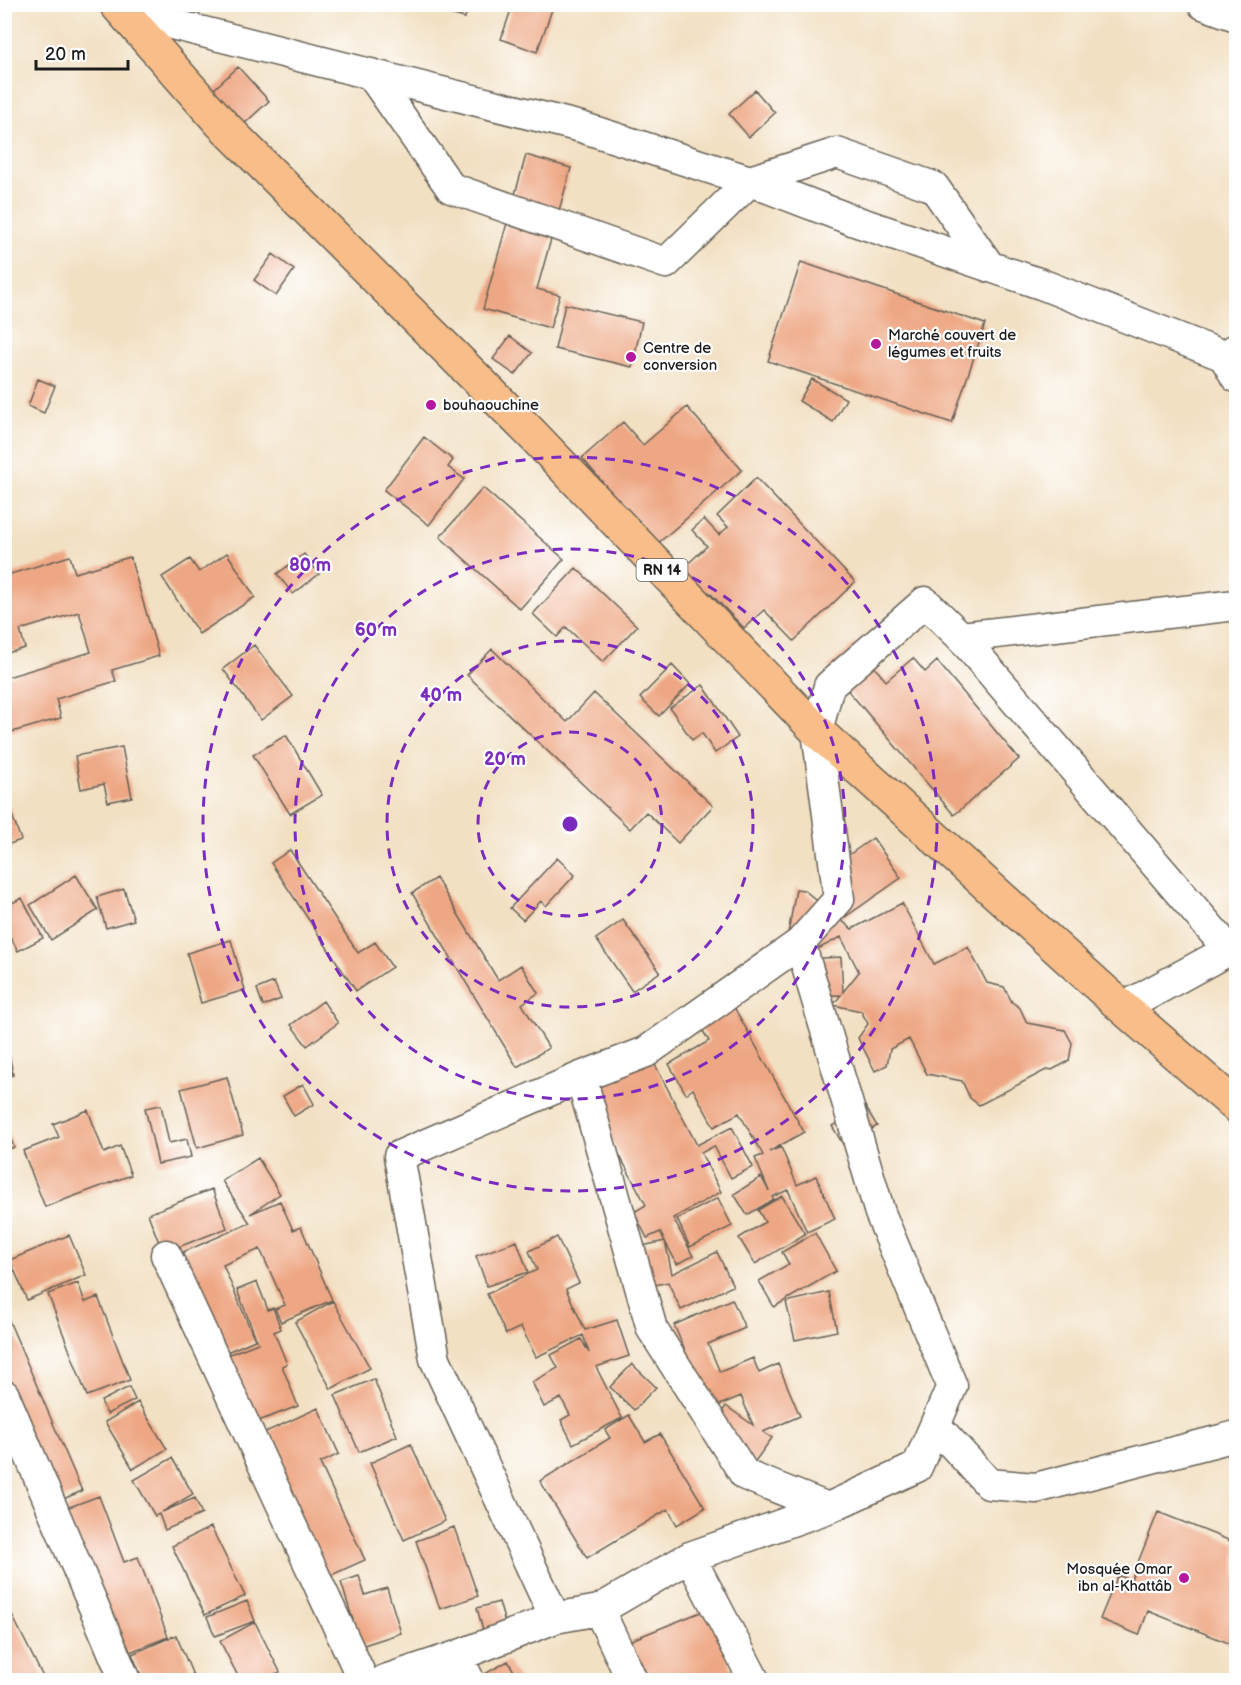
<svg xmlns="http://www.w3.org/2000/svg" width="1241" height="1685" viewBox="0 0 1241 1685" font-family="'Balsamiq Sans',sans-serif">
	<rect width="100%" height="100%" fill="#fff"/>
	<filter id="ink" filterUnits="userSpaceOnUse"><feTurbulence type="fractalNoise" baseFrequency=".0167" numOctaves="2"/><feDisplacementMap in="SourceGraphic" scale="12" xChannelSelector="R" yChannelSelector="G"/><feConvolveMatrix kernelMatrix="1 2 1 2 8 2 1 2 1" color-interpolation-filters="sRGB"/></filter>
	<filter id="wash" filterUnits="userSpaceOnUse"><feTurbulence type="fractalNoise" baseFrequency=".008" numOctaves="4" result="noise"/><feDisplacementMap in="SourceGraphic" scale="24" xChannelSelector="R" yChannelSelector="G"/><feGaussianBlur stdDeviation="1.35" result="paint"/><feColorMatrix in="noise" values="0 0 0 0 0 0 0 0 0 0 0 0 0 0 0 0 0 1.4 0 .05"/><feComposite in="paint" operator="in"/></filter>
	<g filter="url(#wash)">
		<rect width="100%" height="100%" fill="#f2e0c3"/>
		<g id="blocks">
			<path fill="#eea784" d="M410,4h58l-3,14z
				M513,4h41l-17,48 -36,-13z
				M238,67l31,34 -25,23 -31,-34z
				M755,90l20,23 -26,24 -20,-23z
				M526,155l45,13 -34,121 23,6 -10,33 -67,-19z
				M273,254l21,16 -18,26 -22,-16z
				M801,262l184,62 -33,99 -184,-62z
				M565,304l77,18 -10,45 -77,-18z
				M510,336l22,17 -17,22 -22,-16z
				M38,379l17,7 -11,27 -16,-7z
				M812,379l34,20 -13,23 -34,-21z
				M687,407l55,63 -86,75 -74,-87 41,-36 20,23z
				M424,437l29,23 -5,7 16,12 -35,46 -45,-35z
				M756,478l99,104 -61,59 -30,-31 -20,18 -35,-36 -7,7 -24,-26 29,-27 -15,-16 12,-11 15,16 9,-8 -11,-11z
				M483,488l81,71 -44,50 -80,-72z
				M227,553l28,44 -56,37 -37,-57 28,-18 9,13z
				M304,554l15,20 -26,20 -16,-20z
				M70,556l5,17 55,-16 29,99 -47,14 4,11 -60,18 5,19 -49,14 -8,-25v-29l87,-26 -12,-40 -59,18 5,18 -21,6v-78z
				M576,568l61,58 -34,36 -37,-35 -9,10 -24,-23z
				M855,644l31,37 27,-23 12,14 12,-11 82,98 -65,56 -126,-148z
				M254,645l39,51 -32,24 -38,-51z
				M492,649l75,73 27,-29 119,113 -35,37 -32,-31 -16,17 -163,-154z
				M672,665l18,19 -31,32 -19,-18z
				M703,685l35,52 -23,16 -13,-20 -10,7 -22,-32z
				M286,735l36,60 -32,19 -37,-59z
				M122,747l10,50 -24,5 -4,-18 -23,5 -6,-33z
				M4,793l17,47 -17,6z
				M873,838l28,40 -60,42 11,9 50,-26 32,61 34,-17 19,36 17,4 8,15 8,6 7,15 38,7 7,13 -3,18 -17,9 -4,-1 -69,36 -9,-7 -8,-17 -35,-7 -18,-35 -19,10 -3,16 -12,6 -17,-33 10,-14 -7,-13 -28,-6 8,-10 -34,1 -2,-37 36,-2 2,35 16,-20 -18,-35 -50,26 -6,-12 11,-62 8,1 35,29 -6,-53z
				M290,850l68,103 17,-11 17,25 -36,24 -85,-128z
				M557,858l18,17 -29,31 -5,-5 -18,19 -13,-12z
				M76,875l22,35 -47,30 -21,-35z
				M436,878l62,102 23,-15 17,28 -16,11 27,44 -32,19 -105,-174z
				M124,889l10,31 -28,8 -9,-31z
				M22,898l21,40 -25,13 -14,-26v-18z
				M623,920l37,52 -28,19 -36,-52z
				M231,940l14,50 -44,13 -14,-50z
				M274,982l7,17 -18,7 -6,-17z
				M323,1001l15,22 -31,23 -16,-21z
				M734,1007l70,125 -35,20 12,-5 16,38 19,-9 19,43 -28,13 -19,-42 -16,7 2,2 -27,16 -13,-21 27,-17 8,14 -14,-33 8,-3 -24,-42 -25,14 -21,-38 -7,5 -17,-30 40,-23 -9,-15z
				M641,1038l56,107 35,-18 21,40 -22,11 -17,-32 -13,7 20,39 -48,26 20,38 -16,8 -17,-32 -13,6 -13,-26 12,-7 -68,-128z
				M8,1048l5,27 -9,2v-28z
				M227,1077l16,58 -46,13 -16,-59z
				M303,1084l11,20 -20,12 -11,-20z
				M161,1105l8,38 18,-4 4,18 -33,7 -13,-56z
				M865,1106l12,20 -33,20 -12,-20z
				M88,1110l16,43 16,-7 11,29 -86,32 -22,-56 36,-14 -6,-13z
				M5,1124l9,23 -9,4z
				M258,1158l22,36 -30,20 30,-13 13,29 8,-3 31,73 -51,22 -6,-13 10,-4 -25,-56 -37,16 32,75 -40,17 -43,-100 78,-34 -28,-42z
				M212,1189l15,39 -64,25 -15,-39z
				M782,1196l23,38 -50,30 -16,-26 26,-16 -7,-12z
				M718,1198l14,28 -42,21 -13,-28z
				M815,1233l21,38 -62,36 -15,-26 30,-17 -7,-12z
				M69,1235l17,40 -59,25 -17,-40z
				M557,1237l22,46 -13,6 19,41 32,-10 12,36 -33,11 26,51 -49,26 -12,-24 9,-5 -9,-17 -17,9 -12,-25 26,-14 -7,-13 30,-16 8,14 -6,-18 -47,22 -15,-30 -15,7 -19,-40 50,-24 -8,-19z
				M517,1241l11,31 -41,14 -11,-30z
				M665,1241l7,33 45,-22 16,34 -52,24 -13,-28 -35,8 -9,-40z
				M257,1282l11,28 5,-2 8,21 -7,3 13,32 -5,2 16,40 -50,19 -26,-68 36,-14 -21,-53z
				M78,1283l7,19 13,-5 32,83 -43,16 -39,-102z
				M829,1292l8,39 -42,9 -9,-38z
				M732,1299l13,29 -37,16 12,28 33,-14 6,15 19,-9 22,52 -37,16 9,6 -19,26 -45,-32 18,-26 27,19 -12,-29 -31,13 -36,-84z
				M333,1301l37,67 -39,21 -36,-67z
				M4,1309l78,182 -40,17 -38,-89z
				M632,1364l24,23 -22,23 -24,-23z
				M374,1379l23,57 -38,16 -24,-57z
				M129,1387l6,13 -28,14 -6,-13z
				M138,1402l29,47 -34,20 -28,-47z
				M318,1408l21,46 -19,9 45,97 -38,17 -66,-143z
				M629,1415l16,27 15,-8 45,74 -28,17 -9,-16 -81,49 -47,-77 70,-43 -5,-8z
				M411,1444l34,77 -41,19 -34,-77z
				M172,1458l21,36 -31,18 33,-14 7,16 -37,16 -6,-16 -4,2 -21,-36z
				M99,1496l25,66 14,-5 30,80 -48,19 -56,-147z
				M1158,1512l78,31v103l-88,-35 -9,24 -39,-16 18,-44 13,5z
				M211,1527l34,69 -40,19 -33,-69z
				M454,1527l24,69 -38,13 -24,-68z
				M359,1576l6,19 22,-7 14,45 -40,13 -20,-64z
				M4,1599l39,78 -6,3h-33z
				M247,1601l8,20 -40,15 -8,-19z
				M499,1602l6,21 -22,7 -6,-22z
				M708,1609l28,71h-92l-15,-39z
				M255,1622l25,50 -17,8h-23l-20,-39z
				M176,1635l19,45h-52l-11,-26z
				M508,1661l11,19h-45z"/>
		</g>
	</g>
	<g filter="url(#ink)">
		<use href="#blocks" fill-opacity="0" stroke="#676156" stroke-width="1.5"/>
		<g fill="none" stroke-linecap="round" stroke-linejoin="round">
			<defs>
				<path id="minor" d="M1203,4l33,12
					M124,12l457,115 169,54 102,39 189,64 183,72
					M371,74l80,114 215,75 84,-82 87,-28 97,34 56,80
					M1236,349l-12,7 12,21
					M1229,950l-268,-313 275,-32
					M1123,1008l113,-62
					M581,1077l71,252 93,146 83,33 89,-41 35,-81 -72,-173 -80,-270
					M166,1255l197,425
					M4,1395l121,285
					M935,1425l54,59 47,4 200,-52
					M690,1557l64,123
					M599,1610l33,70
					M555,1618l-120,-259 -36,-203 182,-79 65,-25 154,-109 39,-44 -22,-168 12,-45 96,-84 36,35
					M457,1656l12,24
					M385,1680l72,-24 98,-38 44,-8 91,-53 138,-49"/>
				<path id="major" d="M116,4l104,118 310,310 287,299 306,277 113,98"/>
			</defs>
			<use href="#minor" stroke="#676156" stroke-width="33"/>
			<use href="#major" stroke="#676156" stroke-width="36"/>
			<use href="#minor" stroke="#fff" stroke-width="30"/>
			<use href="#major" stroke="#f8bd88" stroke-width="33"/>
		</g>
	</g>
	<g fill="none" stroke="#7b2cbf" stroke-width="3" stroke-dasharray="10 8">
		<circle cx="570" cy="824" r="92"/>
		<circle cx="570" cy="824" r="183"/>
		<circle cx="570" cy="824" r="275"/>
		<circle cx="570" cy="824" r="367"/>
	</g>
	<g fill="#b5179e" stroke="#fff" stroke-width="2">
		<circle cx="876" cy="344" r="6"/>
		<circle cx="631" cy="357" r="6"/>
		<circle cx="431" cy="405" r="6"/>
		<circle cx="1184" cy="1578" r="6"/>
	</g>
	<g text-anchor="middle" stroke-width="4.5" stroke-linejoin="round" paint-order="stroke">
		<rect fill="#fff" stroke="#606060" stroke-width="1.5" x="636.5" y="559" width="51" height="22" rx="4.5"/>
		<g font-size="14" font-weight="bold" fill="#1c1c1c">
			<text x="662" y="575">RN 14</text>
		</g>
		<g font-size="15" fill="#1c1c1c" stroke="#fff" text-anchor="start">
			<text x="888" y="340">Marché couvert de<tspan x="888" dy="17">légumes et fruits</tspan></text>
			<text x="643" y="353">Centre de<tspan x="643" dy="17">conversion</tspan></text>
			<text x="443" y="410">bouhaouchine</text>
			<text x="1172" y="1574" text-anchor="end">Mosquée Omar<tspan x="1172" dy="17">ibn al-Khattâb</tspan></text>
		</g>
	</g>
	<circle cx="570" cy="824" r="9" fill="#7b2cbf" stroke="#fff" stroke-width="3"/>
	<g font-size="18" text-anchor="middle" font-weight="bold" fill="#7b2cbf" stroke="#fff" stroke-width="4.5" stroke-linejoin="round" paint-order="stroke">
		<text x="310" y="571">80 m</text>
		<text x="376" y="636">60 m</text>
		<text x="441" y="701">40 m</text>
		<text x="505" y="765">20 m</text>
	</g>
	<rect width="1241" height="1685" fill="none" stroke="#fff" stroke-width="24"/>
	<path d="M36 60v9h92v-9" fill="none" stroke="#1c1c1c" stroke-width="3"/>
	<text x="45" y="60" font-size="18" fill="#1c1c1c" stroke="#ffffff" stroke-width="4.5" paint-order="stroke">20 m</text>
</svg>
